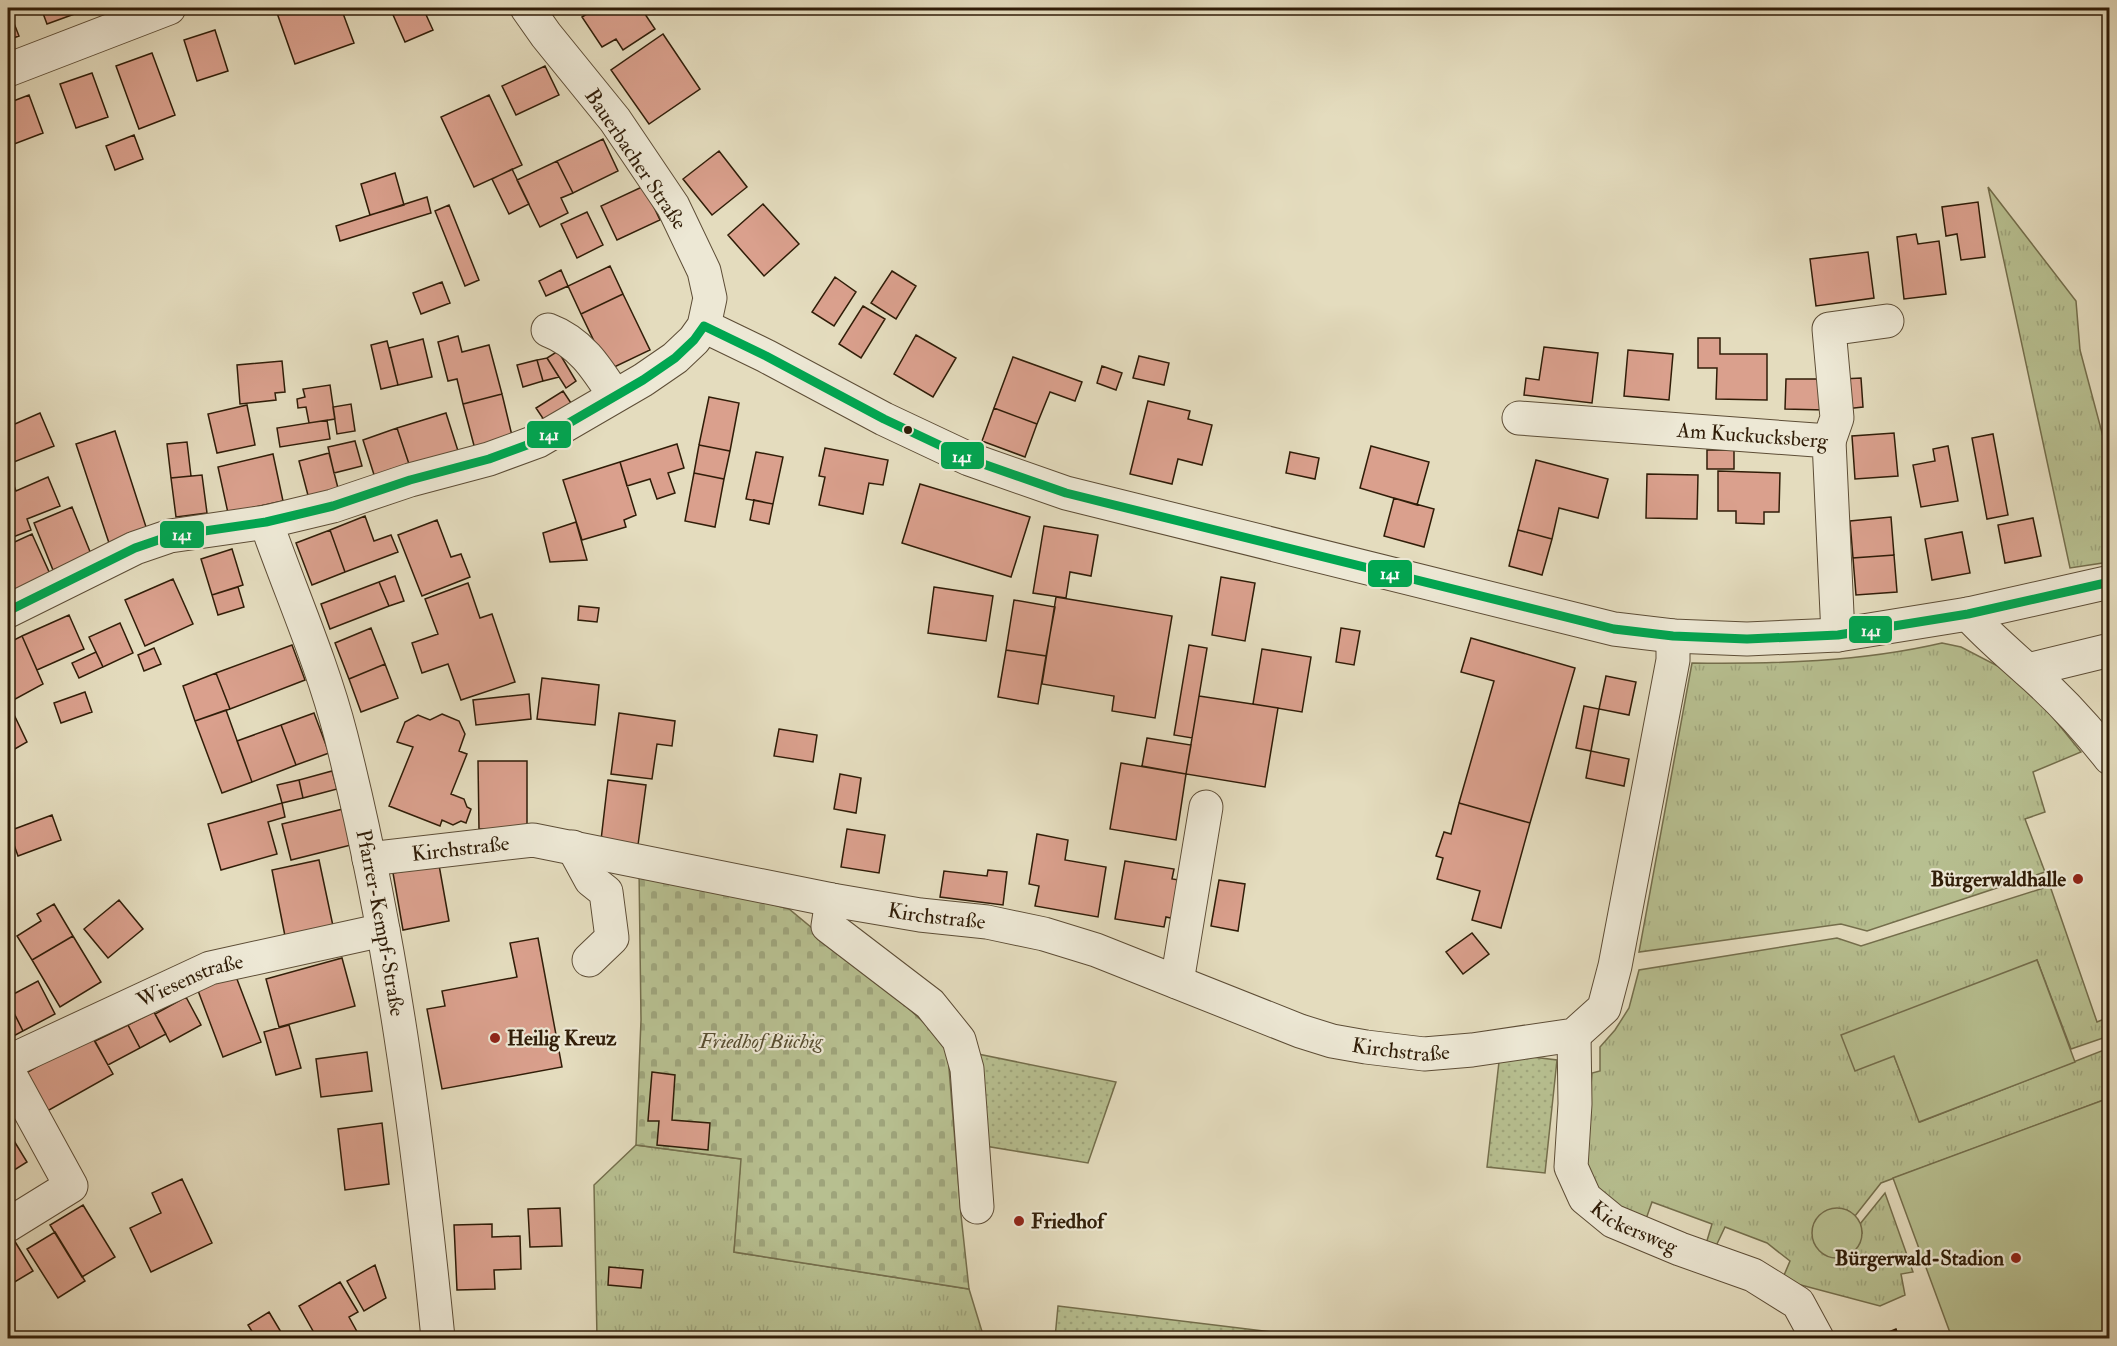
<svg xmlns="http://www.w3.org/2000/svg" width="2117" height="1346" viewBox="0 0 2117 1346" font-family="'IM FELL Double Pica',serif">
	<defs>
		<pattern id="grass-tufts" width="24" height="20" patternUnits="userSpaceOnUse" patternTransform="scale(1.5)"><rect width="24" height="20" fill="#b7bf90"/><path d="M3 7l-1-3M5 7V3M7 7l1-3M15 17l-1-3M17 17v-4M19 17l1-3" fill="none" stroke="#9ea47b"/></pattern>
		<pattern id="cemetery-stones" width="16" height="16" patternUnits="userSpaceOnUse" patternTransform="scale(1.5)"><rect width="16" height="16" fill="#b7bf90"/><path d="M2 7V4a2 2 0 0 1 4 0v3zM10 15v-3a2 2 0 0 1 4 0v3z" fill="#9ea47b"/></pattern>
		<pattern id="garden-dots" width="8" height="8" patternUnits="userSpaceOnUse" patternTransform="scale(1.5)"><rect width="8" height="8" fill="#b7bf90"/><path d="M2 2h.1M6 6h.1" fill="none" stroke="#9ea47b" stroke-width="1.8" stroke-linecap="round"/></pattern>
	</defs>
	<rect width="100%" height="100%" fill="#e4dcbe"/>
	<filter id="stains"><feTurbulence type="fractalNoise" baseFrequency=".00333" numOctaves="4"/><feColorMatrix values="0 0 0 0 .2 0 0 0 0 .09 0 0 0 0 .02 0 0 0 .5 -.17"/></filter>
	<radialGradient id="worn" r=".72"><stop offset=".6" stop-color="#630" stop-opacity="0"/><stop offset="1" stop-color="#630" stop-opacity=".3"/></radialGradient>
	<path fill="url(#grass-tufts)" stroke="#746e4c" stroke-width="1.5" d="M1988,187l88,114 4,49 29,109v103l-39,6z
		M1942,643l19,4 60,31 60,74 -48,20 12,40 -20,7 20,53 -178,59 -26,-7 -202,28 53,-289c84,1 168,-1 250,-20z
		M2050,886l47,136 12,-5v19l-38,13 -34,-89 -143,96 26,66 189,-74v50l-228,85 -26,33 -8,-6 -29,8 -5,9v11l49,-5 -2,-9 25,-31 28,79 -12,2 4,21 -25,11 -98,-26 8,-19 -23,-18 -42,-16 -9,19 -10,-2 6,-20 -60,-22 -7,20 -36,-19 -17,-22 -7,-22 7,-86 8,-2v-24l15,-17 14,-22 10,-38 198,-32 24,8z
		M636,1145l106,14 -8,93 235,37 15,49h-387l-3,-153z"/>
	<path fill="url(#cemetery-stones)" stroke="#746e4c" stroke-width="1.5" d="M639,869l150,40 117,97 41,38 14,171 8,74 -235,-37 7,-93 -105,-14 5,-125z"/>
	<path fill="url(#garden-dots)" stroke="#746e4c" stroke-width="1.5" d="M1500,1053l57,7 -12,113 -58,-6z
		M978,1054l138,28 -28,81 -103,-17z
		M1058,1306l222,27v5h-225z"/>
	<path fill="#b7bf90" stroke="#746e4c" stroke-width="1.5" d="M2037,960l38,102 -156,60 -25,-66 -39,15 -14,-36z
		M2109,1098v240h-157l-59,-160z
		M1812 1233a25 25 0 1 1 50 0a25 25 0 1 1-50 0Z"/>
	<path fill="#daa08d" stroke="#301d08" stroke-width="1.5" d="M8,8l11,28 -11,4z
		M41,8h50l-44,16z
		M293,8h48l13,35 -59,21 -18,-51z
		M390,8h35h-2l10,22 -28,12z
		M596,8h45l14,21 -32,21 -7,-11 -14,8 -20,-30z
		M215,30l13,41 -31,10 -13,-41z
		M663,34l37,55 -51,35 -38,-54z
		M152,53l23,62 -36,14 -23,-63z
		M545,66l14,29 -43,20 -14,-29z
		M92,73l16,44 -32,11 -16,-44z
		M29,95l14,38 -34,13 -1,-43z
		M489,95l33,70 -48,22 -33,-70z
		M134,135l9,24 -28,11 -9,-24z
		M603,139l15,32 -45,22 -16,-32z
		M719,151l28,36 -35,28 -29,-36z
		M557,161l16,32 -12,5 7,15 -28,14 -23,-47z
		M512,169l17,35 -20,10 -17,-35z
		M395,173l9,32 -34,10 -9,-31z
		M644,186l16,34 -43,20 -16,-34z
		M427,197l4,16 -91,28 -4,-15z
		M1978,202l7,55 -24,3 -4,-26 -11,2 -4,-29z
		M763,204l36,40 -35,32 -36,-41z
		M449,205l30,75 -14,6 -30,-75z
		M587,212l16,33 -26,13 -16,-34z
		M1916,234l2,10 21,-3 7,53 -42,5 -7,-62z
		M1868,252l6,46 -58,8 -6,-47z
		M610,266l13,28 -42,20 -13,-28z
		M561,270l7,16 -22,10 -7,-15z
		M892,271l24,15 -20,33 -25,-16z
		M835,277l21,15 -22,34 -22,-14z
		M442,282l8,21 -29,11 -8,-21z
		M623,294l27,56 -42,20 -27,-56z
		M863,306l22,13 -24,39 -22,-14z
		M916,335l40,23 -23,39 -39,-23z
		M458,336l4,16 27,-7 13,49 -39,10 -6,-25 -9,2 -10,-39z
		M1698,338h22v16h47v46l-51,-1 1,-31h-19z
		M423,339l9,38 -34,8 -9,-37z
		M387,341l11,44 -17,4 -10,-44z
		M1544,347l54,6 -6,50 -68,-8 2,-17 13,2z
		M1628,350l45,4 -4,46 -45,-4z
		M558,351l18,30 -10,7 -19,-30z
		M1139,356l30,7 -5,22 -31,-7z
		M1013,357l69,25 -7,19 -25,-9 -13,32 -43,-16z
		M547,358l12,19 -16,4 -6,-21z
		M537,360l6,21 -20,6 -6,-22z
		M282,361l3,31 -10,1 1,7 -36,4 -3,-39z
		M1102,366l20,7 -6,17 -19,-7z
		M1861,378l2,29 -18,2 -3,-30z
		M1786,379h40l-1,31 -40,-1z
		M330,385l5,34 -26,4 -3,-16 -8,1 -1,-9 8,-2 -2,-8z
		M563,391l10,15 -27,17 -10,-15z
		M502,394l12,50 -38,9 -13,-49z
		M709,397l30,6 -9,48 -31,-6z
		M1148,401l42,10 -2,8 24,6 -10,40 -24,-6 -6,25 -42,-10z
		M351,404l4,27 -18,3 -4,-27z
		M247,405l8,40 -38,8 -9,-39z
		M994,408l43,16 -12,33 -43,-16z
		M40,413l14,33 -45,18 -1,-37z
		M446,413l13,41 -48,16 -14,-42z
		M327,420l3,19 -50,8 -3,-19z
		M397,428l14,42 -35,11 -13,-41z
		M115,431l32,99 -38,13 -33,-99z
		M1894,433l4,43 -43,3 -3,-43z
		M1993,434l15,81 -21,4 -15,-81z
		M355,441l7,25 -28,7 -6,-26z
		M187,442l4,34 -20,2 -4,-34z
		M677,444l7,24 -16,5 7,20 -18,6 -7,-20 -23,7 -7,-24z
		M699,445l31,6 -6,28 -30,-6z
		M1371,446l58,16 -12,43 -57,-17z
		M1948,446l10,55 -37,6 -8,-42 22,-4 -2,-12z
		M825,448l63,12 -5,25 -14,-2 -6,31 -44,-9 6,-28 -6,-1z
		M1707,450h27v19h-27z
		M756,452l27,5 -10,47 -27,-5z
		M1290,452l29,6 -4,21 -29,-6z
		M329,453l10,39 -30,7 -10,-38z
		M273,454l10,47 -55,12 -10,-46z
		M1536,460l72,19 -10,39 -39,-10 -7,31 -34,-9z
		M620,462l16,53 -12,5 2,7 -44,13 -19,-60z
		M8,470l8,21 32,-14 12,29 -33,13 4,11 -23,9z
		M1718,471l62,2 -1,39h-15v12l-28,-1v-12h-18z
		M694,473l30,6 -9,48 -30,-6z
		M1647,474l51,1 -1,44 -51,-1z
		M202,475l5,38 -31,4 -5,-39z
		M920,484l110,33 -19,60 -109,-34z
		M1394,498l40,11 -10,38 -40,-11z
		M754,500l19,4 -4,20 -19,-4z
		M72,507l19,47 -38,16 -19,-47z
		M365,516l9,25 17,-6 7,17 -53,20 -15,-42z
		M1891,517l3,38 -41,3 -3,-37z
		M2033,518l8,38 -36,7 -7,-38z
		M437,520l14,37 10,-3 9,23 -48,19 -24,-61z
		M576,522l11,38 -37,2 -7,-29z
		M1044,526l54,9 -7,41 -21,-4 -4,26 -33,-5z
		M330,530l15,42 -33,13 -16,-42z
		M1518,530l34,9 -10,36 -33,-9z
		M1962,532l8,41 -38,7 -7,-41z
		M32,534l18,40 -41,19 -1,-4v-44z
		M232,549l11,36 -31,10 -11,-36z
		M1894,555l3,37 -41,3 -3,-37z
		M395,576l9,25 -15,5 -10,-24z
		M1221,577l34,6 -10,58 -33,-6z
		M173,579l20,45 -48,22 -20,-46z
		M379,582l10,24 -59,23 -9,-25z
		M468,583l12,35 12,-4 23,68 -54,18 -13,-36 -26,9 -10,-30 26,-9 -13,-35z
		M238,587l6,20 -26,8 -6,-20z
		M934,587l59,9 -7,45 -58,-8z
		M1056,597l116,19 -17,102 -43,-7 2,-15 -72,-12z
		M1014,600l41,7 -9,49 -40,-6z
		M579,606l20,2 -2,14 -19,-2z
		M69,615l15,34 -47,21 -15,-34z
		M120,623l13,30 -30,14 -14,-30z
		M371,628l14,36 -36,15 -14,-36z
		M1341,628l19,3 -6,34 -18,-3z
		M22,636l21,48 -35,19v-60z
		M1471,638l104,30 -45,155 -71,-20 35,-122 -33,-9z
		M292,645l13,35 -75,29 -14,-36z
		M1189,645l18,3 -15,90 -18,-3z
		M154,648l7,16 -17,7 -6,-16z
		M1262,649l49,8 -9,55 -49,-8z
		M1006,650l40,6 -8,48 -40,-7z
		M96,652l7,15 -24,11 -7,-15z
		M385,664l13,34 -37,14 -12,-33z
		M216,673l14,36 -35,12 -12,-35z
		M1606,676l30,6 -7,33 -30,-6z
		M542,678l57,7 -4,40 -58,-6z
		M85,692l7,20 -31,11 -7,-20z
		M529,694l2,25 -55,6 -3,-25z
		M1199,696l79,12 -13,79 -79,-13z
		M8,702l19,40 -19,11z
		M1584,706l15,3 -8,42 -15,-3z
		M226,710l26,72 -30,11 -27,-72z
		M314,713l15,40 -33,12 -15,-40z
		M619,713l56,8 -3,25 -15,-2 -5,35 -41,-5z
		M442,714l17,7 6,13 -6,17 8,3 -16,40 13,5 3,8 4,2 -5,14 -5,-2 -8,4 -11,-5 -2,6 -51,-20 24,-59 -16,-5 8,-20 13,-7 12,5z
		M281,725l15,40 -44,17 -15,-41z
		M779,729l38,6 -4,27 -39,-6z
		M1147,738l44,7 -5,29 -44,-8z
		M1591,751l38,8 -5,27 -38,-8z
		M478,761h49v68h-48z
		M1121,763l65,11 -10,66 -66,-11z
		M332,771l5,18 -34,9 -4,-18z
		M840,774l21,4 -5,35 -22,-4z
		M299,780l4,18 -21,5 -5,-18z
		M608,780l38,5 -8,60 -37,-5z
		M282,803l3,14 -17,5 9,32 -56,16 -13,-46z
		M1459,803l71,20 -29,105 -29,-8 8,-29 -43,-12 6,-21 -7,-2 8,-24 7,2z
		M343,809l8,36 -60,15 -9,-36z
		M52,815l9,25 -43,16 -9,-25z
		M847,829l38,6 -6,38 -38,-6z
		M1037,834l31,6 -3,20 41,7 -8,50 -63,-11 4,-20 -10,-2z
		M319,860l14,66 -48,10 -13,-66z
		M1125,861l49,8 -2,10 13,2 -6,39 -13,-3 -2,10 -49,-8z
		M439,865l10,56 -46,9 -10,-57z
		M988,870l19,2 -4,33 -63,-8 4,-26 43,5z
		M1219,880l26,4 -7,47 -27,-5z
		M119,900l24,29 -35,29 -24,-29z
		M54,904l19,32 -41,24 -15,-24 24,-15 -4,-7z
		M1472,933l17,21 -26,20 -17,-22z
		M73,936l28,46 -41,25 -28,-47z
		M538,938l24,129 -120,22 -15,-80 18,-3 -3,-15 75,-14 -7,-34z
		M342,958l13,48 -76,21 -13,-48z
		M235,974l26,68 -38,15 -26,-69z
		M38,981l17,33 -32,17 -15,-30v-4z
		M186,997l15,28 -31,17 -15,-28z
		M8,1001l15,30 -15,8z
		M154,1012l12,22 -26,14 -12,-23z
		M128,1025l12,23 -32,17 -13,-24z
		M289,1025l12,43 -25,7 -12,-43z
		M91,1035l22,39 -71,40 -21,-38z
		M367,1052l5,39 -51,6 -5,-38z
		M652,1072l23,3 -3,45 38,3 -2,27 -51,-5 2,-24h-11z
		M382,1123l7,61 -44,6 -7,-61z
		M8,1131l19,31 -19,12z
		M182,1179l30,64 -61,29 -21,-44 31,-15 -9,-20z
		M83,1205l32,52 -33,20 -32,-52z
		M560,1208l2,38 -32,1 -2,-38z
		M492,1224v13l28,-1 1,33 -27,1 1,19 -38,1 -3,-65z
		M55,1232l30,49 -27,17 -31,-49z
		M14,1240l19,31 -25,15v-42z
		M375,1265l11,33 -22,13 -17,-30z
		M609,1267l34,3 -2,18 -33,-3z
		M340,1282l18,30 -9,5 11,20 -43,1 -18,-32z
		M269,1312l15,25 -3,1h-25l-8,-13z
		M1896,1329l3,9h-19l-1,-2z"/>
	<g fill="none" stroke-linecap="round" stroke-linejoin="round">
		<defs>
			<g id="minor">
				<path d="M8,70l161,-62"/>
				<path d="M704,326l62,30 118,63 85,40 97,34 548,136 59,7 74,3 91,-4 130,-21 142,-32"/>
				<path d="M548,330c32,12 48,37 66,65"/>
				<path id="s1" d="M1519,418l310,23 9,194"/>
				<path d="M1829,441l8,-23 -8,-89 58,-8"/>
				<path id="s2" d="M266,522c25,71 56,140 75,214 50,197 77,400 97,602"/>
				<path d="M8,611l127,-63 35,-12 96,-14 67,-16 77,-26 79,-21 49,-18 105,-61 32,-22 19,-18 10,-14 6,-28 -6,-27 -31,-65 -58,-86 -69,-85 -19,-27"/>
				<path d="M1968,614c18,20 38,37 58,55 30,26 59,57 84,89"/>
				<path d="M2028,670l82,-20"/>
				<path d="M573,847l18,33 15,12 6,46 -23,22"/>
				<path id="s3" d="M369,859l164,-19 299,60 88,15 67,7 57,12 52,16 204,81 32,10 34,6 58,7 48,-4 102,-15 30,-27 11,-42 58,-306v-24"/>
				<path d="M832,900l-4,26 102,78 29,36 8,29 10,138"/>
				<path d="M1177,982l29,-175"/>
				<path id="s4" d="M1574,1035l1,69 -4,63 14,31 28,23 67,28 73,26 45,28 19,35"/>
				<path id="s5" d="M8,1062l202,-94 173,-38"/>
				<path d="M8,1071l63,115 -63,39"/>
			</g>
		</defs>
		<use href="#minor" stroke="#5d4d36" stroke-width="35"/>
		<use href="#minor" stroke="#ede8d5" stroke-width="33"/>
		<defs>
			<path id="bus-1" d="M704,326l62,30 118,63 85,40 97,34 548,136 59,7 74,3 91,-4 130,-21 142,-32
				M8,611l127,-63 35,-12 96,-14 67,-16 77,-26 79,-21 49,-18 105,-61 32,-22 19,-18 10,-14"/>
		</defs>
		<use href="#bus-1" stroke="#ede8d5" stroke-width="14"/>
		<use href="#bus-1" stroke="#00a651" stroke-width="9"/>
	</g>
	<circle fill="#301d08" stroke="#ede8d5" stroke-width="2" cx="908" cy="430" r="5"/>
	<g fill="#8f2418" stroke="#ede8d5" stroke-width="2">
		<circle cx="2078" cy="879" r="6"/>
		<circle cx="495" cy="1038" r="6"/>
		<circle cx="1019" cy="1221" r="6"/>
		<circle cx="2016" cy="1258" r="6"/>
	</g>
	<g text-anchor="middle" stroke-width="4.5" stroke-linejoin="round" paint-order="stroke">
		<g font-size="21" fill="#301d08" stroke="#ede8d5">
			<text transform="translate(636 159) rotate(56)" y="7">Bauerbacher Straße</text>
			<text dy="7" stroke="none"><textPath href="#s1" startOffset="234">Am Kuckucksberg</textPath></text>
			<text dy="7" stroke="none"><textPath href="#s3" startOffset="92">Kirchstraße</textPath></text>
			<text dy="7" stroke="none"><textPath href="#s3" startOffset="576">Kirchstraße</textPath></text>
			<text dy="7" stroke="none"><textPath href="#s2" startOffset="418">Pfarrer-Kempf-Straße</textPath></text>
			<text dy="7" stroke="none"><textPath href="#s5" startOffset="200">Wiesenstraße</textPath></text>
			<text dy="7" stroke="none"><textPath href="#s3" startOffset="1062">Kirchstraße</textPath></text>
			<text dy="7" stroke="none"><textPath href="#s4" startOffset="224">Kickersweg</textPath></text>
		</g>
		<g font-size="21" font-weight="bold" fill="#301d08" stroke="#ede8d5" text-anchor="end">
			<text x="2066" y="886">Bürgerwaldhalle</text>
			<text x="507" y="1045" text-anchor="start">Heilig Kreuz</text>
			<text x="1031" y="1228" text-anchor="start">Friedhof</text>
			<text x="2004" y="1265">Bürgerwald-Stadion</text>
		</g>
		<g font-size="21" font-style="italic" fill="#584e31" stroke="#ede8d5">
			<text x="761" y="1048">Friedhof Büchig</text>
		</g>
	</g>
	<g stroke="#ede8d5" stroke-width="2">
		<rect x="526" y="420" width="46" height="29" rx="6" fill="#00a651"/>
		<rect x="940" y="441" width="45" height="29" rx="6" fill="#00a651"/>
		<rect x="159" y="520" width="46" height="29" rx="6" fill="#00a651"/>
		<rect x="1367" y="559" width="46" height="29" rx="6" fill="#00a651"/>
		<rect x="1848" y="615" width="45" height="29" rx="6" fill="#00a651"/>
	</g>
	<g font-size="16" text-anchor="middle" font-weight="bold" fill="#fff">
		<text x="549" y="440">141</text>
		<text x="962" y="462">141</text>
		<text x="182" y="540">141</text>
		<text x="1390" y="579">141</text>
		<text x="1871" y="636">141</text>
	</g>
	<rect width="2117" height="1346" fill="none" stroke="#e4dcbe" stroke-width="30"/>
	<rect x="9" y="9" width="2099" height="1328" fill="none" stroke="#301d08" stroke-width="3"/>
	<rect x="15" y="15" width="2087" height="1316" fill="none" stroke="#301d08" stroke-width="1.5"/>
	<rect width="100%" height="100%" filter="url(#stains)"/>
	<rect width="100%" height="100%" fill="url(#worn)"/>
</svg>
